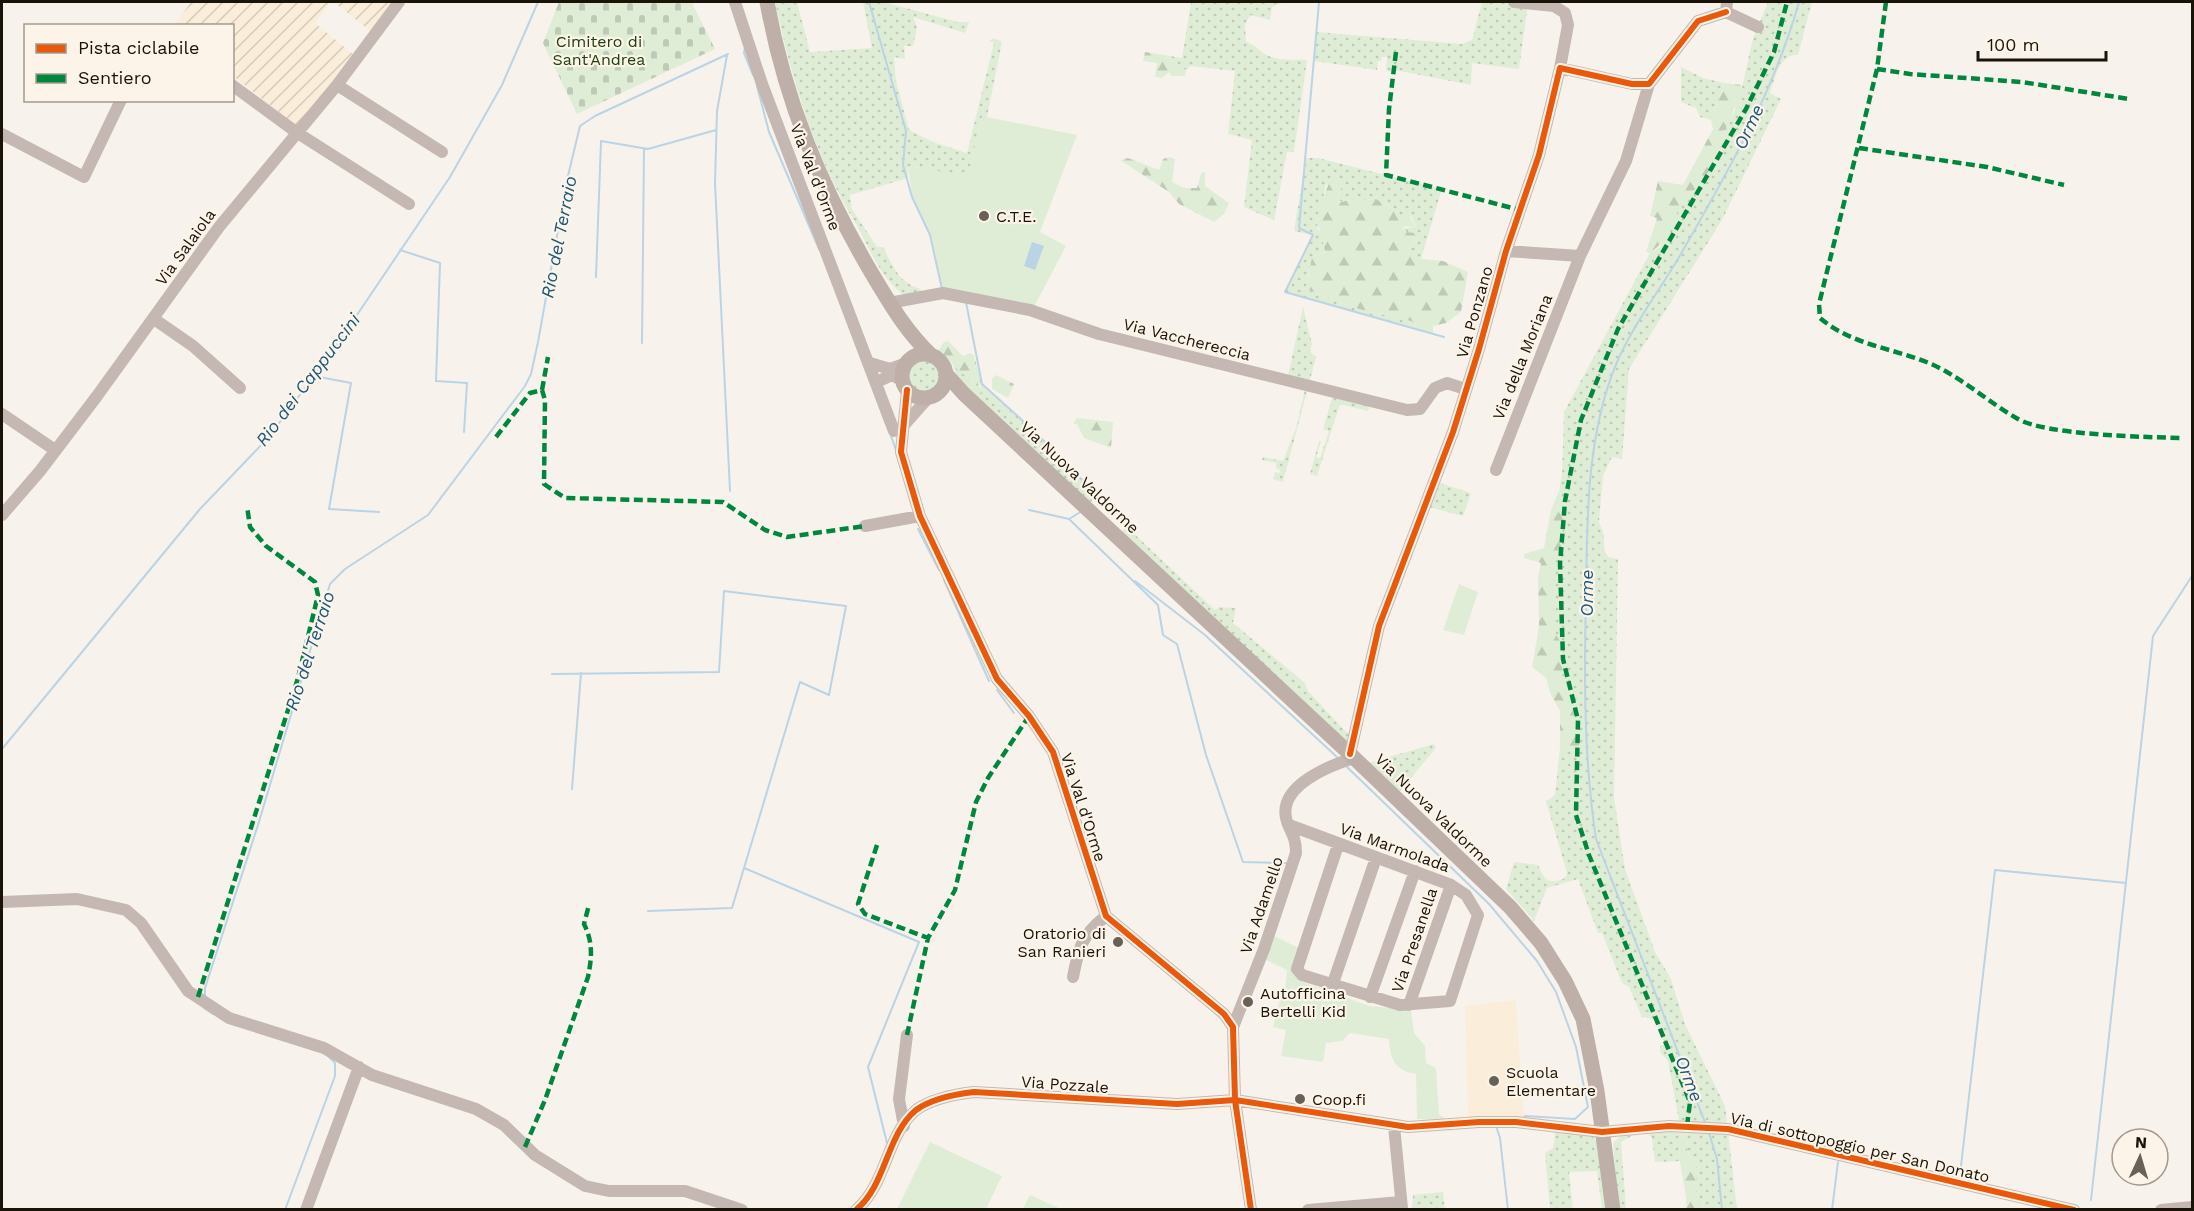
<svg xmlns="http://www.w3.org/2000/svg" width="2194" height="1211" viewBox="0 0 2194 1211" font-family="'Work Sans',sans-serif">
	<defs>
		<pattern id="industrial-furrows" width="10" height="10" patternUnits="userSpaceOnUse" patternTransform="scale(1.5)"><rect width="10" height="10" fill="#faedd9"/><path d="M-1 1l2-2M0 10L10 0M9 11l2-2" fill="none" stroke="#d6cab9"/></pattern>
		<pattern id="grass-dots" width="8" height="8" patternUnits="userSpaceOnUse" patternTransform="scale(1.5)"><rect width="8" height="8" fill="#dfedd6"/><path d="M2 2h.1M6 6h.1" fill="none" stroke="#bfcab6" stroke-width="1.8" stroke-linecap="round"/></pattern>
		<pattern id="forest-firs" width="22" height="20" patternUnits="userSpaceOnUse" patternTransform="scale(1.5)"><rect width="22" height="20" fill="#dfedd6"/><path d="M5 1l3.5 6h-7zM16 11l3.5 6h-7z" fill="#bfcab6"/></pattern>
		<pattern id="cemetery-stones" width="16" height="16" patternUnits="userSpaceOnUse" patternTransform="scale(1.5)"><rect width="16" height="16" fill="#dfedd6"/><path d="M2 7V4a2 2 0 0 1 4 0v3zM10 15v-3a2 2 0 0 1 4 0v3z" fill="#bfcab6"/></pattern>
	</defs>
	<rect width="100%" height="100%" fill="#f7f3ec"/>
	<path fill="#faedd9" d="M1516,1000l8,120 -56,-2 -3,-112z"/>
	<path fill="url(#industrial-furrows)" d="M191,2h140l-16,21 38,31 -56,72 -64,-50 -1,-50h-58z
		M334,2h59l-23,29z"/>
	<path fill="url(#grass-dots)" d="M775,2h22l13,50 62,-4 -9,-46h20l75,20h11l-4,11 -52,-16 4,10 -4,19h-9l1,13 -11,-2 2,24 13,49 24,12 34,11 27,-110 -5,-2 5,-3 8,4 -15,75h-5l-14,60 -60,-11v12l-58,17 2,14 25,38h6c11,21 15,35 38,42v3l-17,3c-24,-17 -34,-46 -48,-71 -42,-69 -64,-144 -81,-222z
		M1191,2h93l-12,5 -2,13 -20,-5 -5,10 1,17c11,3 12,9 21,13 11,6 27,4 40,5l-13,92h-7l-13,68 -30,-13 8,-67 -24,-6 7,-63 -45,-5 -4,4 -22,-15 18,3z
		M1482,2l46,1 -9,66 -47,-6 -1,22 -76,-15 -1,2 -8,-1 1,-14h-5l-1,4h-3l-1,9 -63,-9 3,-29 145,12 10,-4z
		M1768,2h44l-14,53c-18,-2 -23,23 -28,38l11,6 -59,121 -93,149 -7,90 -10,-2 -9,19 -4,46 5,13v14l4,8 10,2 -4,239 11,71 30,83 16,27 14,45 40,82 12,103h-33l-1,-7 -7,-8v-33l-7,-4 -1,-7 -9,-2 2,13 -26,1 -3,-24 -4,-5 32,-7 -12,-65 -8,-9v-6l5,-2 -10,-24 -13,-3 -13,-30 -7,-4 -20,-50h-4l-20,-54 -31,9 -13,33 -28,-32 8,-27 24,3c6,14 11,21 27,13l2,-5 -21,-72 9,-6 5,-48 11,4 7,-1v-30l-8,-35 -8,-2 1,-38 -9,-13v-71l6,-3 5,-56 -6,-11 3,-18 2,-61 86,-159 10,-6 21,-45 21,-19 24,-41 -4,-10c20,-21 23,-67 32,-96 4,-11 10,-23 14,-34z
		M1681,67l22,11 21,5 -13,37 -11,-3 -4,-9 -15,-6z
		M1306,158h12l124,31 -21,70 -7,-1 -5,-10 10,-10 -18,-9 15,-2 -5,-11 -8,6 -5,-4 1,-6 -25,-14c-11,5 -20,0 -31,4l-6,-3 3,-6 -14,-9 -9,44 4,4 4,20 -13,5 -6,32 53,20 56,13 1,6 -131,-36 28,-57 -19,-4z
		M1303,307l9,37 -2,8 6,5 -33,125 -10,-3 2,-7 4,1 1,-3 -4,-2v-5l-14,-3 1,-3 20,4 13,-33 10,-43 -19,-5z
		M974,355l8,29 51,46 63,64 -6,8 -132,-123 -5,-14 14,11 6,12 8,-1 -4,-6z
		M907 377a17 17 0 1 1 34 0a17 17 0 1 1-34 0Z
		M1334,392l37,9 -3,10 -28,-7 -23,72 -7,-2 9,-33 2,1 -5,15 4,1 9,-27 -6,-2z
		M1434,481l37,12 -8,23 -38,-10z
		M1127,527l88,83 5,-3 16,1 -3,15 72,60 3,8 39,42h5l-4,8 -7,-2 -220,-207z
		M1434,744l2,4 -41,49 -34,-32z
		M1552,1127l37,6 10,10 14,66h-11l-5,-38 -28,1 4,37h-23l-5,-56 8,-5 2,-14z
		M1632,1132l1,3 -12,7 5,67h-8l-5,-66 11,-10z
		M1443,1192l2,17h-33l1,-14z"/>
	<path fill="url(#forest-firs)" d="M1145,52l19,3 22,15 -1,6h-14l-2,-4 -7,6 -7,-1 2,-14 -14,-2z
		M1724,83l17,2 1,22 -8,1 -4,15 -8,9 4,9 -24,42 -21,19 -13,36 -18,15 -4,-1 11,-34 -7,-2 8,-35 25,4 30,-56 -2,-9z
		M1169,157l6,2 -3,23 12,6h13l4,-15 4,-1v14l24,17 -5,11 -10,8 -35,-18 -10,-12 -49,-32 8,-2 31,12 4,-11z
		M1332,179l9,4 1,4 -5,12 5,3c12,-4 21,1 32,-4l25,14 -1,6 5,4 5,-9 8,15 -10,-2 -5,3 5,3 9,1 4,5 -10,10 5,5v5l29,3 25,11 -7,40 -15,11 -13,3v8l-17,-6 -1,-6 -56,-13 -53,-20 6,-32 13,-5 -4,-20 -5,-9c0,-6 12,-41 16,-44z
		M948,341l15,15 7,-3 4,2 3,26 5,13 -13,-10 -2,-8c-12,-4 -16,-19 -29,-25l6,-9z
		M996,375l18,9 -6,14 -16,-9v-10z
		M1077,418l36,4 -2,26 -27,-10 -7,-14h-4z
		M1559,491l6,10 -5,57 -6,4v70l9,13 -1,38 7,1 9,36 1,30 -8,1 -11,-4v-36l-10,-18 -4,-15 -14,-11 7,-41 -1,-50 3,-13 -17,-5v-4l20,-6 7,-38z
		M1681,1141l5,2 3,14 7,4v33l7,8 1,7h-18c2,-22 -11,-48 -5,-68z"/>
	<path fill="url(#cemetery-stones)" d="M559,2h135l-1,3 22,44 -138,65 -34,-71z"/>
	<path fill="#dfedd6" d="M982,116l95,19 -37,97 26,14 -32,61 -92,-18 -12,-54 -18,-38 -4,-31 60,10z
		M1459,584l19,8 -14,43 -21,-5z
		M1274,936l27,13 -1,32 69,25 42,4 3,23 11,13 1,17 10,5 3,46 6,5h-28l-1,-45c-21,-3 -26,-15 -27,-35l-39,-6 -8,8 -16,2 -3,19 -42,-6 5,-26 -13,-3 7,-28 4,2 3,-31 -21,-10z
		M930,1142l72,34 -16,33h-89z
		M1030,1195l31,14h-38z"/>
	<path fill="#bad3e5" d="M1032,242l12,4 -9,24 -11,-4z"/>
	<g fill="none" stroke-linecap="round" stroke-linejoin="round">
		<path stroke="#bad3e5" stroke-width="2" d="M869,2l37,129 -3,34 9,32 18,38 12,54
			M1319,2l-20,226 14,7 -28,57 159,45
			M745,47l-1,6 9,22
			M727,55l-10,56 -2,72 15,308
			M757,86l12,46 50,117
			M400,250l40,13 -4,118 31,2 -3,49
			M596,277l5,-136 47,8 68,-19
			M966,302l16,82 51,46 63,64 -6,8
			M642,343l2,-194
			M314,376l37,7 -22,126 50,3
			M891,436l5,14
			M1029,510l40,9 89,86 5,30 14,9 29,111 37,107 43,1
			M1069,519l13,-8
			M918,529l21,41
			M944,580l45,101
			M1135,581l70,54 133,123
			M552,674l167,-2 5,-81 122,15 -17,89 -29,-13 -68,226 -84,3
			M997,690l17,23
			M2,749l198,-240 68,-71 66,-89 116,-172 52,-92 36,-83
			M1346,766l143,138 48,57 19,31 20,55 12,60 -13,12 -50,-3
			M572,789l9,-116
			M744,868l175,74 -51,125 19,76
			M205,996v-8l53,-163 72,-241 15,-15 83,-54 97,-129 6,-12 7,-32 29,-162 13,-54 15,-10 133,-62
			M204,1008l9,6
			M1706,1125l-110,-286c-12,-79 -12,-160 -10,-240 1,-78 0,-164 31,-237 17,-39 44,-73 65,-110 46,-80 92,-161 117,-250
			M1497,1129l3,9 8,72
			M1709,1133l8,26 5,51
			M1961,1166l34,-296 131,13
			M2091,1200l62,-564 39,-60
			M285,1210l50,-134v-13l-7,-7
			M1832,1210l6,-48"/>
		<path stroke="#c5b8b3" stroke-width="12" d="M735,2l27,82 132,347
			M1514,2l40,4 11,7 3,12 -8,43
			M1727,2l-1,10 32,15
			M232,85l64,47 113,72
			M337,85l105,67
			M2,134l82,43 37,-77
			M1506,251l74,5
			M889,303l54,-10 87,17 69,24 308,76 13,-1 15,-21 12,-5 18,6
			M154,319l39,27 47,42
			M870,363l20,6 17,-6
			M881,380l11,-5 11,6
			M907,390l-6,62 19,64 77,163 32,37 24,36 53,164 118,98 9,13 2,73 16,110
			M2,414l53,36
			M904,425l24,-27
			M1496,470l84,-214 46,-95 23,-77
			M2,515l38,-44 57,-75 122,-169 118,-142 62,-83
			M865,526l55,-10
			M1350,754l29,-128 74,-194 26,-83 27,-98 33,-96 21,-87 72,16h17l49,-63 28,-9
			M1289,825l162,60 15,10 12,20 -28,86 -50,4 -98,-30 -5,-6 41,-124
			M2,902l75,-3 49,11 15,13 47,68 41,27 95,30 48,27 104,34 28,16 31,30 50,31 24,5h76l57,19
			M1073,977c6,-30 8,-41 33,-61
			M1333,983l43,-125
			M1370,997l45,-126
			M1409,1005l42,-120
			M1233,1027l31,-78 32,-96c0,-19 -7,-21 -10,-35 -7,-33 45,-53 68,-60
			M904,1126l-5,-27 8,-64
			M1394,1126l8,82
			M306,1210l53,-143
			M856,1210c31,-26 30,-75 60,-100 15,-11 41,-16 58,-18l203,12 58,-4 173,27 71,-5h37l86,10 67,-6 59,3 346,81
			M1308,1210l93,-8
			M2161,1210l31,-3"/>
		<path stroke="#beafa8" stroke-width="15" d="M767,2c18,99 53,183 104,270 18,30 35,60 61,84
			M902 376a22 22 0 1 1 44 0a22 22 0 1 1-44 0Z
			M946,374l18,20 386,360 160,153 31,36 24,38 18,38 14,72 16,119"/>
		<path stroke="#00873e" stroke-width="4.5" stroke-dasharray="9 4.5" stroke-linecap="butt" d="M1886,2l-9,67 -58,235 1,14c32,27 72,30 109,45 31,13 59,39 89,56 28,16 126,18 162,19
			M1396,52l-7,57 -3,66 134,35
			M1877,69l33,5 112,8 107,17
			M1859,148l128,19 77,18
			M542,390l6,-33
			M496,437l34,-44 12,-3 3,10 -1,84 21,14 158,4 42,28 22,7 78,-11
			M877,845l-19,59 7,10 63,24
			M198,997l100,-319 20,-83 -3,-13 -49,-36 -16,-19 -3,-21
			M907,1035l21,-97 27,-48 21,-88 12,-24 41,-62
			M1687,1126l3,-24 -101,-247 -13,-40 2,-95 -15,-61 -3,-95 5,-63 16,-81 37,-91 128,-220 28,-57 13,-50
			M525,1147l20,-47 43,-123c4,-20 5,-35 -4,-53l5,-19"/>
		<defs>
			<path id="cycleway" d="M907,390l-6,62 19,64 77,163 32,37 24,36 53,164 118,98 9,13 2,73 16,110
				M1350,754l29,-128 74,-194 26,-83 27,-98 33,-96 21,-87 72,16h17l49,-63 28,-9
				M856,1210c31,-26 30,-75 60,-100 15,-11 41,-16 58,-18l203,12 58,-4 173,27 71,-5h37l86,10 67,-6 59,3 346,81"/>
		</defs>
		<use href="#cycleway" stroke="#fcf4e8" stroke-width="10"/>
		<use href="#cycleway" stroke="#e8590c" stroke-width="6"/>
	</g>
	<g fill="#676158" stroke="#fcf4e8" stroke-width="2">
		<circle cx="984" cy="216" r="6"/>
		<circle cx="1118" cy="942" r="6"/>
		<circle cx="1248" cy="1002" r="6"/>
		<circle cx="1494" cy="1081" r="6"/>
		<circle cx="1300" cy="1099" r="6"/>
	</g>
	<g text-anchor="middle" stroke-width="4.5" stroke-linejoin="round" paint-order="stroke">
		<g font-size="16" fill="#1d410f" stroke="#fcf4e8">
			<text x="599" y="47">Cimitero di<tspan x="599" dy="18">Sant'Andrea</tspan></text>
		</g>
		<g font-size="16" fill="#1a1308" stroke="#fcf4e8">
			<text transform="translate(816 177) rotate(69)" y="6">Via Val d'Orme</text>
			<text transform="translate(185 247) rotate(-54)" y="6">Via Salaiola</text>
			<text transform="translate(1474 312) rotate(-74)" y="6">Via Ponzano</text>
			<text transform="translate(1187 339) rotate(14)" y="6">Via Vacchereccia</text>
			<text transform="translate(1522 357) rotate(-68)" y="6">Via della Moriana</text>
			<text transform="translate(1080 477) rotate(43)" y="6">Via Nuova Valdorme</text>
			<text transform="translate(1084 807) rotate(72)" y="6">Via Val d'Orme</text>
			<text transform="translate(1434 810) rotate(44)" y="6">Via Nuova Valdorme</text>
			<text transform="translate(1395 847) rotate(20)" y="6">Via Marmolada</text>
			<text transform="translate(1261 905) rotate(-71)" y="6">Via Adamello</text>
			<text transform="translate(1414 940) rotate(-71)" y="6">Via Presanella</text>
			<text transform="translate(1065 1084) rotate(4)" y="6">Via Pozzale</text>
			<text transform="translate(1860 1147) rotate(13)" y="6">Via di sottopoggio per San Donato</text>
		</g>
		<g font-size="16" fill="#1a1308" stroke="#fcf4e8" text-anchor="start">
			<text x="996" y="222">C.T.E.</text>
			<text x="1106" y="939" text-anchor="end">Oratorio di<tspan x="1106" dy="18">San Ranieri</tspan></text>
			<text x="1260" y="999">Autofficina<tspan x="1260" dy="18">Bertelli Kid</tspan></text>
			<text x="1506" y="1078">Scuola<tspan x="1506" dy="18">Elementare</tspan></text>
			<text x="1312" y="1105">Coop.fi</text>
		</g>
		<g font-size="18" font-style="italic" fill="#1b577d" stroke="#fcf4e8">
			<text transform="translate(1749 127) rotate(-65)" y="6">Orme</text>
			<text transform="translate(559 237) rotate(-79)" y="6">Rio del Terraio</text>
			<text transform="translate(308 380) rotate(-53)" y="6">Rio dei Cappuccini</text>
			<text transform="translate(1587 593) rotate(-90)" y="6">Orme</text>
			<text transform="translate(310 651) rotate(-72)" y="6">Rio del Terraio</text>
			<text transform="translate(1689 1079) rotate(69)" y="6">Orme</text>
		</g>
	</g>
	<rect width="2194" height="1211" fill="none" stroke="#1a1308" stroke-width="6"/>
	<rect x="24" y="24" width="210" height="78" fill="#fcf4e8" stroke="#a29a8e" stroke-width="1.5"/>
	<rect x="36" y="44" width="30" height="9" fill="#e8590c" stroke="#a29a8e" stroke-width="1.5"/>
	<text x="78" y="54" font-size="18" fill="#1a1308">Pista ciclabile</text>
	<rect x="36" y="74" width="30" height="9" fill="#00873e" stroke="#a29a8e" stroke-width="1.5"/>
	<text x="78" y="84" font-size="18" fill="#1a1308">Sentiero</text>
	<g transform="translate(2140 1157) rotate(4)"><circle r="28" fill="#fcf4e8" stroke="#a29a8e" stroke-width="1.5"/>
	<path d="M0-4.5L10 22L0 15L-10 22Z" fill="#676158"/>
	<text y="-9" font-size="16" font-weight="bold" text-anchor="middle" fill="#1a1308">N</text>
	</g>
	<path d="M1978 51v9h128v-9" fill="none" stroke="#1a1308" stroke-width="3"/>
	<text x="1987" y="51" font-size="18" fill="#1a1308" stroke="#fcf4e8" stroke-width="4.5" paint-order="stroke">100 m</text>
</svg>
